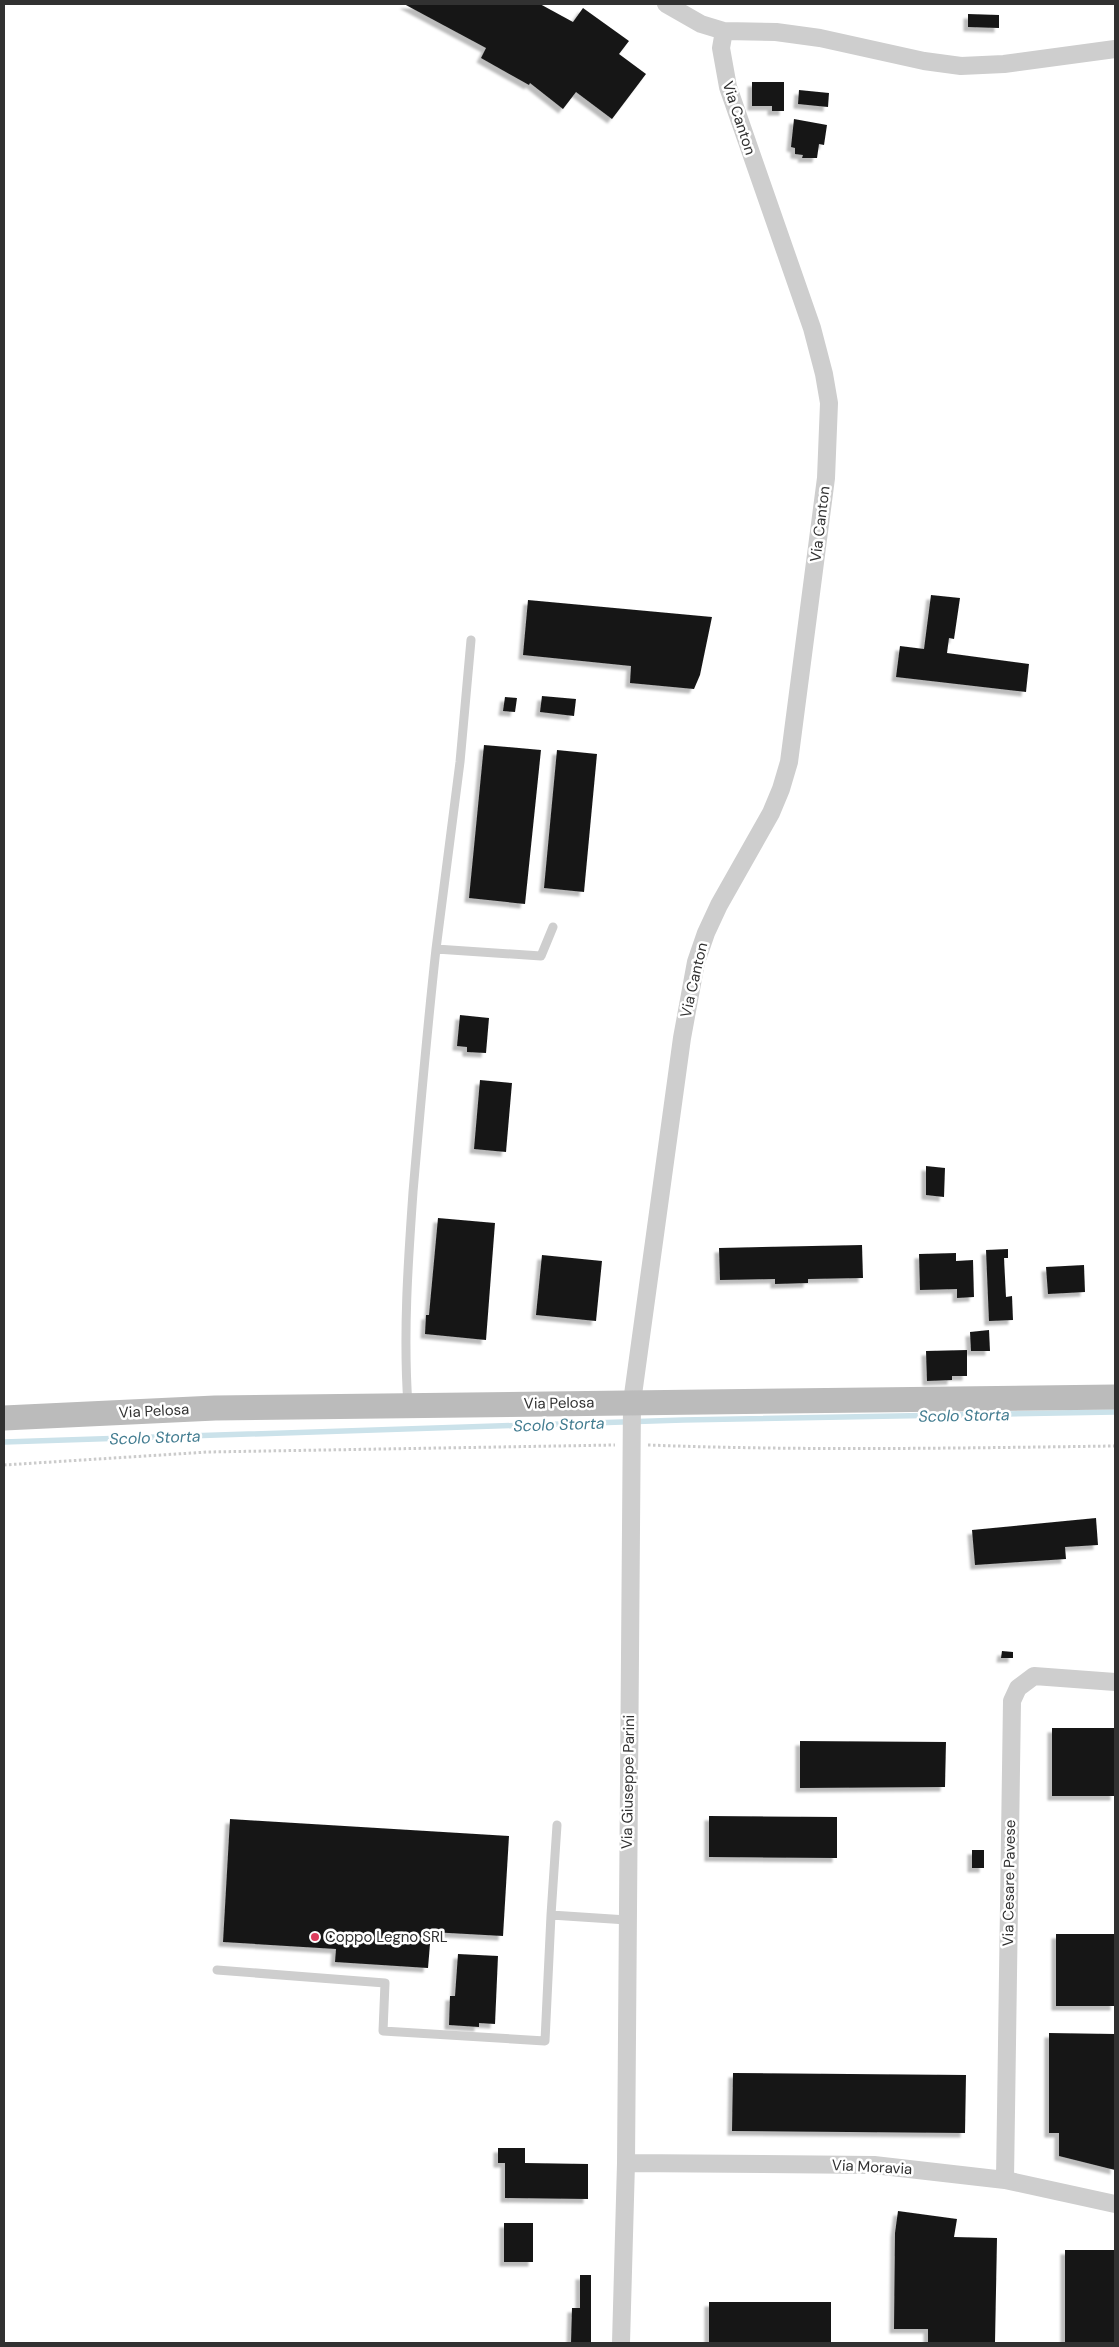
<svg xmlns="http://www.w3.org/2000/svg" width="1119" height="2347" viewBox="0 0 1119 2347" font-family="'DM Sans',sans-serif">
	<defs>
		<filter id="shadow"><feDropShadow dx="-4.5" dy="4.5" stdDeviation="1" flood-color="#0004"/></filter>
	</defs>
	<rect width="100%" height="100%" fill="#fff"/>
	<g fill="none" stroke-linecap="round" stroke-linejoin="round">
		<path stroke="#cbe2ea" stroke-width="5.5" d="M4,1442l679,-22 432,-8"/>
	</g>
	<path fill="#181818" filter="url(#shadow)" d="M404,4h136l33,18 10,-14 46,33 -10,13 27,20 -34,45 -36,-27 -13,17 -33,-26 -1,2 -48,-27 5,-10z
		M968,14l31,1v13l-31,-1z
		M752,82h32v29h-12v-5h-20z
		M799,90l30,3 -1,14 -30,-3z
		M794,119l33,6 -3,20 -5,-1 -2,14h-15l1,-3 -8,-1v-6l-4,-1z
		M931,595l29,3 -6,41 -5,-1 -2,15 82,11 -3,28 -130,-15 4,-31 24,3z
		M528,600l184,17 -12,58 -6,14 -64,-6 1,-17 -108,-11z
		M542,696l34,3 -2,17 -34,-4z
		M505,697l12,1 -2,14 -12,-1z
		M484,745l57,5 -16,154 -56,-6z
		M557,750l40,4 -13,138 -40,-4z
		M460,1015l29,3 -3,35 -19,-1v-5l-10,-1z
		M480,1080l32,3 -6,69 -32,-3z
		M926,1166l19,2 -1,29 -18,-2z
		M438,1218l57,5 -9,117 -61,-6 1,-19h3z
		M862,1245l1,33 -55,1v4l-33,1v-5l-55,1 -1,-32z
		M1008,1249v9h-4l2,39 6,-1 1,24 -24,1 -3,-71z
		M956,1253v8l17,-1 1,37 -17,1v-9l-37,1 -1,-36z
		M542,1255l60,6 -6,60 -60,-6z
		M1084,1265l1,27 -37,2 -2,-27z
		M989,1330l1,21h-19l-1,-19z
		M967,1350v26h-15v4l-25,1 -1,-30z
		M1096,1518l2,27 -33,2 1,12 -91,6 -3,-35z
		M1002,1651l11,1v6h-12z
		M1052,1728h63v68h-63z
		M800,1741l146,1 -1,45 -145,1z
		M709,1816l128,1v41l-128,-1z
		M230,1819l279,17 -6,100 -72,-4 -3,36 -93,-6 1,-13 -113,-7z
		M972,1850h12v18h-12z
		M1056,1934h59v72h-59z
		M458,1954l40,2 -3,68 -16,-1v4l-30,-2 1,-29h5z
		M1049,2033l66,1v136l-56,-14v-23h-10z
		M733,2073l233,2 -1,58 -233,-2z
		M498,2148h27v15l63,1v35l-83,-1v-35h-7z
		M898,2211l59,8 -3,18 43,1 -2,105h-67v-14h-34l1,-96z
		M504,2223h29v39h-29z
		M1065,2250h49l1,93h-50z
		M580,2275h11v68h-20l1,-35h8z
		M709,2302h122v41h-122z"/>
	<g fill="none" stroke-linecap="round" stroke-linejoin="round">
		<path stroke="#cbcbcb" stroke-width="3" stroke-dasharray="2.5 2.5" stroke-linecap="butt" d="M648,1445c156,6 312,3 467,1
			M4,1465l204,-13 407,-7"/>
		<path stroke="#cecece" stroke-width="9" d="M436,949l24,-187 11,-122
			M408,1405c-5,-71 0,-142 5,-213 7,-81 14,-162 23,-243l105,7 12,-29
			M551,1915l6,-90
			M217,1970l168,13 -2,48 162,10 6,-126 76,5"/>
		<path stroke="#cecece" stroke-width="18" d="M666,4l35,20 23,7 52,1 44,6 104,23 37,5 43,-2 111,-15
			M626,2163l248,2 131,15 110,24
			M1005,2180l7,-479 6,-13 16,-12 81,6
			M621,2343l5,-180 6,-761 50,-364 14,-76 10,-29 13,-28 52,-92 10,-24 8,-27 37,-284 3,-75 -5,-29 -12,-46 -84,-241 -7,-39 3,-17"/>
		<path stroke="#bbb" stroke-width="25" d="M4,1418l211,-10 900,-11"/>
	</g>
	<circle fill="#de3d5d" stroke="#fff" stroke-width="2" cx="315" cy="1937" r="5"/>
	<g text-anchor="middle" stroke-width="5" stroke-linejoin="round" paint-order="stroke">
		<g font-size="15" fill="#313131" stroke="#fff">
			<text transform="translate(739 118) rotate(72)" y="5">Via Canton</text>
			<text transform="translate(820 524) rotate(-83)" y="5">Via Canton</text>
			<text transform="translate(694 980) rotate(-77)" y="5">Via Canton</text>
			<text transform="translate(559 1403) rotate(-1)" y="5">Via Pelosa</text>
			<text transform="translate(154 1411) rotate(-3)" y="5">Via Pelosa</text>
			<text transform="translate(628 1782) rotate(-89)" y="5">Via Giuseppe Parini</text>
			<text transform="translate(1009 1883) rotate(-89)" y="5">Via Cesare Pavese</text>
			<text transform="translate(872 2167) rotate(3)" y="5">Via Moravia</text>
		</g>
		<g font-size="15" fill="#313131" stroke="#fff" text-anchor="start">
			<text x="325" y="1942">Coppo Legno SRL</text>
		</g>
		<g font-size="16" font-style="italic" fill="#427c90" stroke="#fff">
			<text transform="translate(964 1415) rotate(-1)" y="6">Scolo Storta</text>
			<text transform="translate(559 1424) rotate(-2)" y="6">Scolo Storta</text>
			<text transform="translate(155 1437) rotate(-2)" y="6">Scolo Storta</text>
		</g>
	</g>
	<rect width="1119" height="2347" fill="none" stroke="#313131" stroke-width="10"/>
</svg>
